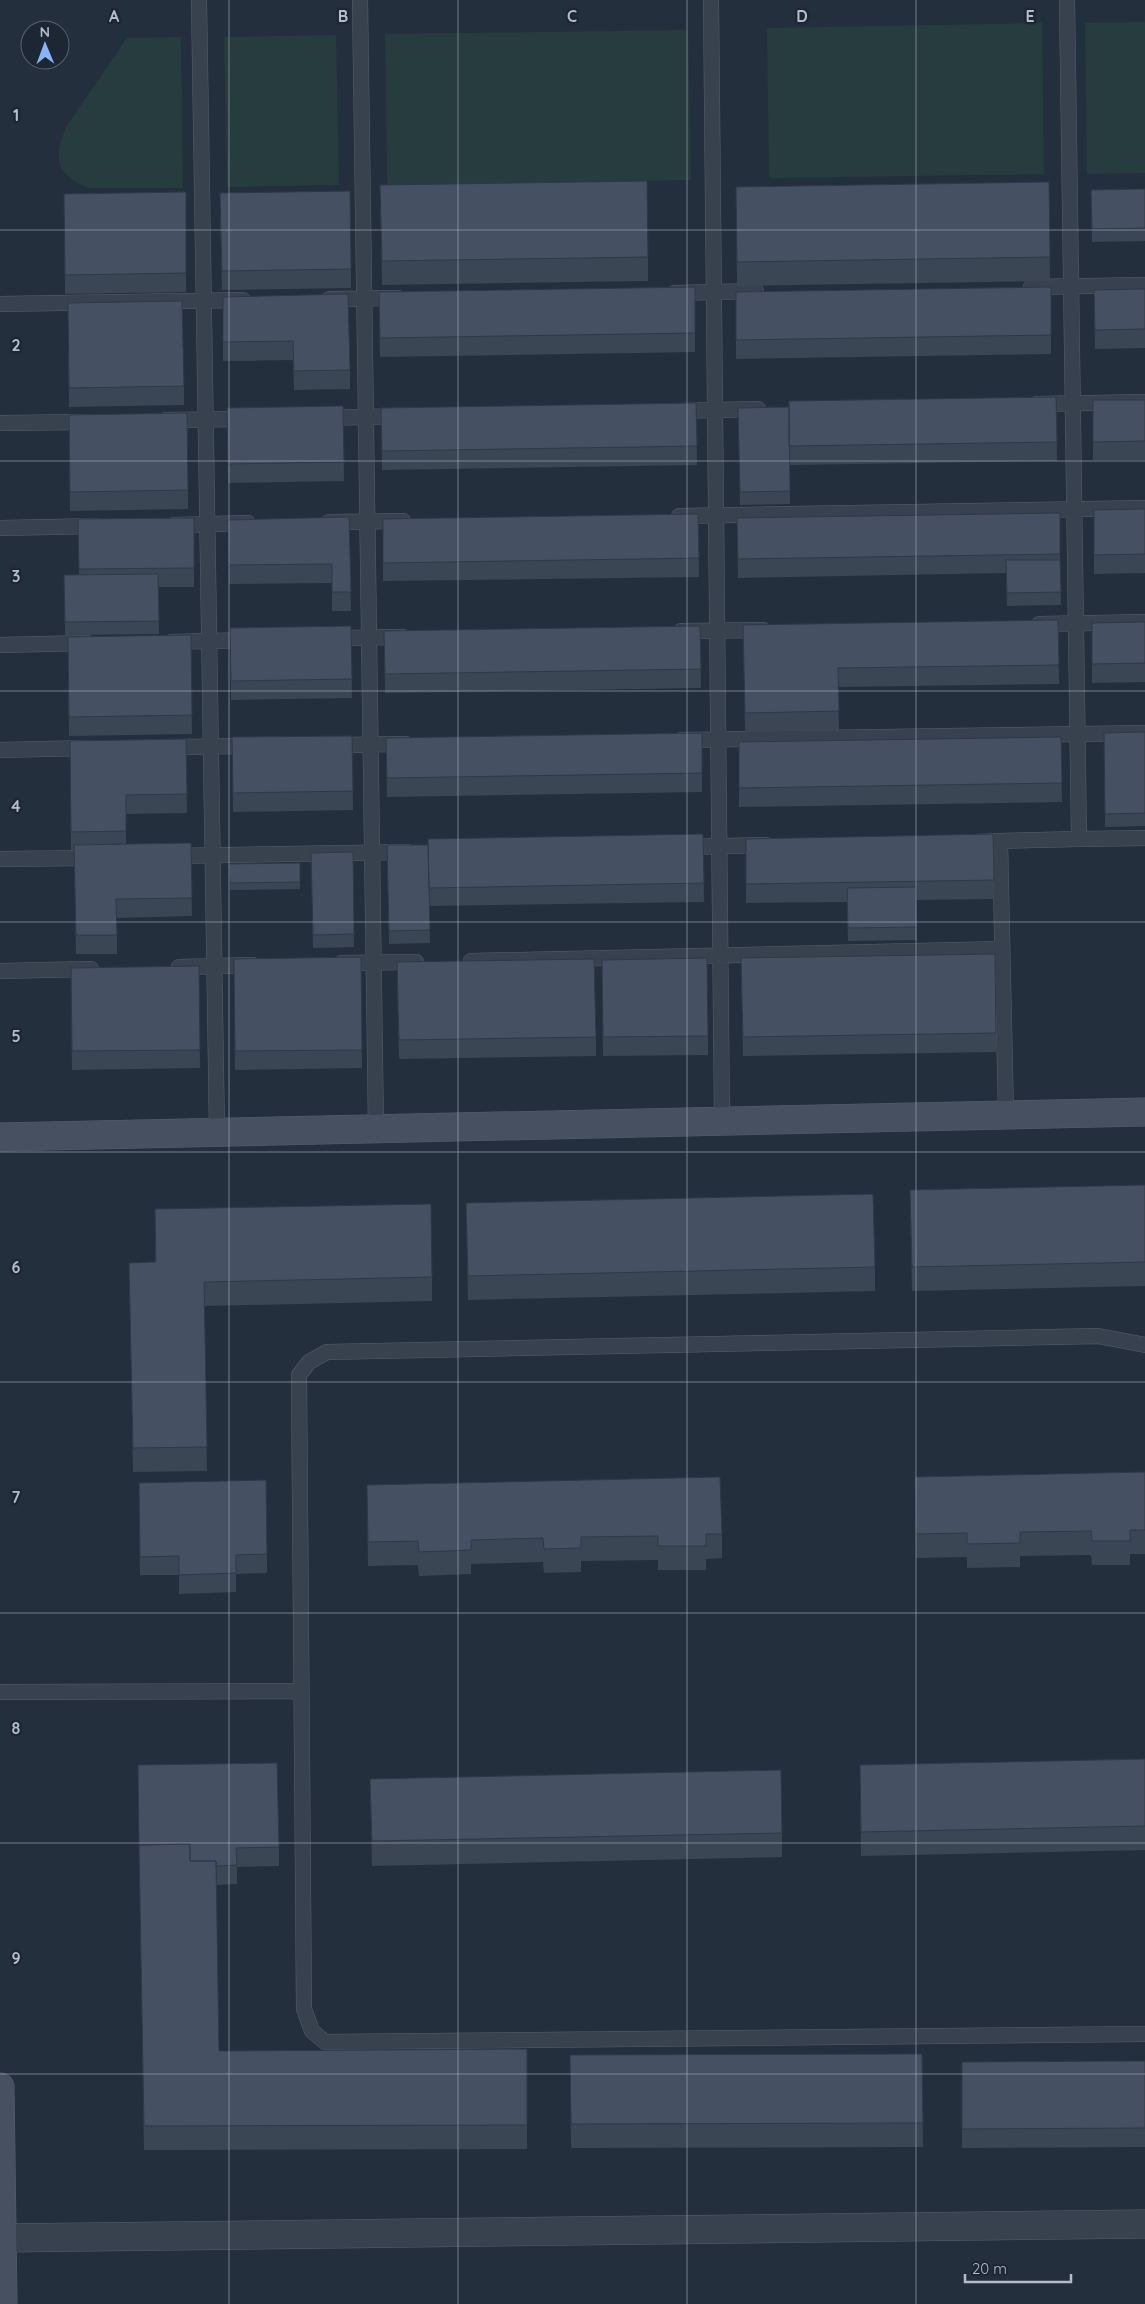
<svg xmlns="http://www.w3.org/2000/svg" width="1145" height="2304" viewBox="0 0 1145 2304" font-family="Quicksand,sans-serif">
	<rect width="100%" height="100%" fill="#242f3e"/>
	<path fill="#263c3f" d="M1145,22v151l-58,1 -2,-151z
		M1042,23l2,151 -275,4 -2,-150z
		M688,30l3,150 -304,5 -2,-151z
		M336,35l3,150 -112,2 -3,-150z
		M181,37l2,151h-94c-34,-14 -36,-29 -23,-61l61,-89z"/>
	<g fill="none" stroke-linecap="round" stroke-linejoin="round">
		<defs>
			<path id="lane" d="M199,0l18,1133
				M360,0l16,1129
				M711,0l11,1121
				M1067,0l12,839 66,-1
				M1031,287l114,-2
				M674,293l82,-2
				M329,299l69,-1
				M0,304l243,-4
				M1036,404l109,-2
				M676,411l82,-2
				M324,418l77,-2
				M166,420l80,-1
				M0,423l88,-1
				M679,516l466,-8
				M329,522l74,-1
				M174,525l74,-2
				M0,528l98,-2
				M1039,624l106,-2
				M681,631l82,-1
				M331,638l72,-1
				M171,642l77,-2
				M0,645l88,-2
				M681,740l464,-7
				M331,745l75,-1
				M166,747l85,-1
				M0,750l88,-2
				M974,842l26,-1
				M684,847l82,-2
				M171,856l237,-4
				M0,859l93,-1
				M471,961l531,-12
				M341,963l75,-1
				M179,967l74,-2
				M0,971l91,-2
				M1006,1115l-6,-274 79,-2
				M1145,1345l-47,-9 -771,16 -18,10 -10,13 5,634 8,22 13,11 820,-8
				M0,1692l301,-1"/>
			<path id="street" d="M2,2238l1143,-14"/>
			<path id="secondary" d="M0,1137l1145,-25
				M0,2087l3,217"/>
		</defs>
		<use href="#lane" stroke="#565f6c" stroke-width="16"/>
		<use href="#street" stroke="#565f6c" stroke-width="29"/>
		<use href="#secondary" stroke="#565f6c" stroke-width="29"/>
		<use href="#lane" stroke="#38414e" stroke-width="15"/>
		<use href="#street" stroke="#38414e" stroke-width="28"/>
		<use href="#secondary" stroke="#465061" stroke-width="28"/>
	</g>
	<path fill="#3b4654" d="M1049,182l1,99 -313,5 -1,-99z
		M380,185l268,72v24l-266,4z
		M1145,189v52l-53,1 -1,-52z
		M186,192v100l-121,2 -1,-100z
		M220,212l131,57v19l-129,2z
		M695,287v65l-315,5 -1,-65z
		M1051,287v67l-315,5v-67z
		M1145,289v59l-50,1 -1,-59z
		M223,297l127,73v19l-56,1 -1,-30 -70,1z
		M68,303l116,83v19l-115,2z
		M1056,397l1,64 -267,4v39l-50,1 -2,-97 51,-1z
		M1093,400h52v60h-52z
		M696,403l1,62 -315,5 -1,-62z
		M343,406l1,75 -116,2 -1,-75z
		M69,434l119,56v19l-118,2z
		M1145,509v64l-51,1v-64z
		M698,514l1,63 -316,4v-62z
		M349,517l2,94h-19v-28l-103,1 -1,-64z
		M194,518v69h-36l1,47 -94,1 -1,-60h15l-1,-56z
		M737,518l323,36 1,51 -54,1 -1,-33 -268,5z
		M1058,620l1,64 -221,3 1,43 -94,2 -2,-107z
		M1145,622v60l-53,1v-60z
		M351,626l1,72 -121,2 -1,-72z
		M700,626l1,62 -316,5 -1,-62z
		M191,635l1,99 -123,2 -1,-80z
		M1145,732v94l-40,1 -1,-94z
		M702,733v59l-315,5 -1,-59z
		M352,736l1,74 -120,2 -1,-75z
		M1061,737l1,65 -323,5v-65z
		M186,739l1,74 -61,1v30l65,-1 1,73 -75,2v36h-41l-2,-104h-3l-1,-109z
		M703,834l1,68 -275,4 1,37 -41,1 -2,-99h41z
		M993,834l1,65 -78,1 1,40 -69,1 -1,-39 -101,1v-64z
		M353,852l1,95 -41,1 -2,-95z
		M300,863v26l-70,1 -1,-26z
		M361,957l1,111 -127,2 -1,-92z
		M602,960l106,76v19l-105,1z
		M199,966l1,102 -128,2 -1,-83z
		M741,977l255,56v19l-253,4z
		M397,980l199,57v19l-197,3z
		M1145,1185v101l-233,5 -2,-101z
		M466,1203l409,64v24l-407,9z
		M155,1209l277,68v24l-228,5 3,165 -74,1 -4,-209 26,-1z
		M1145,1472v82h-15v11h-38l-1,-10 -71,1v11l-53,1v-11l-51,1 -1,-81z
		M139,1483l128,71v19l-31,1v18l-57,2v-19h-39z
		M367,1485l355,49v24l-16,1v11h-48v-10l-77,1v11l-37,1 -1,-11 -72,2v10l-52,2 -1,-11 -50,1z
		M1145,1759v91l-284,6 -1,-91z
		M370,1779l412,54v24l-410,9z
		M138,1784l141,63v19l-42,1v17l-21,1 3,166 308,-2v100l-383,1z
		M922,2054l1,93 -352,1 -1,-93z
		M1145,2061v86l-183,1v-86z"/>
	<path fill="#455162" stroke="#303945" d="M647,181l1,76 -266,4 -2,-76z
		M1049,182l1,75 -313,5 -1,-75z
		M1145,189v39l-53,1 -1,-39z
		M350,191l1,78 -129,2 -2,-78z
		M186,192v81l-121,2 -1,-81z
		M695,287v46l-315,5 -1,-46z
		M1051,287v48l-315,5v-48z
		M1145,289v40l-50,1 -1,-40z
		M348,294l2,76 -56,1 -1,-30 -70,1v-45z
		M182,301l2,85 -115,2 -1,-85z
		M1056,397l1,45 -268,4v-45z
		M1093,400h52v41l-52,1z
		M696,403l1,43 -315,5 -1,-43z
		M343,406l1,56 -116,2 -1,-56z
		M789,407l1,84 -50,1 -2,-84z
		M187,413l1,77 -118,2 -1,-77z
		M1145,509v45l-51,1v-45z
		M1060,513v41l-322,5 -1,-41z
		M698,514l1,44 -316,5v-44z
		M349,517l2,75h-19v-28l-103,1 -1,-45z
		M194,518v50l-115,1 -1,-50z
		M1006,560h54l1,32 -54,1z
		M158,574l1,47 -94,1 -1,-47z
		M1058,620l1,45 -221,3 1,43 -94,2 -2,-88z
		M1145,622v41l-53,1v-41z
		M351,626l1,53 -121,2 -1,-53z
		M700,626l1,43 -316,5 -1,-43z
		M191,635l1,80 -123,2 -1,-80z
		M1145,732v81l-40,1 -1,-81z
		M702,733v40l-315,5 -1,-40z
		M352,736l1,55 -120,2 -1,-56z
		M1061,737l1,46 -323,5v-46z
		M186,739l1,55 -61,1v36l-55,1 -1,-91z
		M703,834l1,49 -275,5 -1,-49z
		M993,834l1,46 -248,4v-45z
		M191,843l1,55 -76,1 1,36h-41l-2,-90z
		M387,845h41l2,85 -41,1z
		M353,852l1,82 -41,1 -2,-82z
		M300,863v19l-70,1 -1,-19z
		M916,887l1,40 -69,1 -1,-40z
		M995,954l1,79 -253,4 -2,-79z
		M361,957l1,93 -127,1 -1,-92z
		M707,958l1,78 -105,1 -1,-77z
		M594,959l2,78 -197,3 -2,-78z
		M199,966l1,84 -128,1 -1,-83z
		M1145,1185v77l-233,5 -2,-77z
		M873,1194l2,73 -407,9 -2,-73z
		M431,1204l1,73 -228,5 3,165 -74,1 -4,-185 27,-1 -1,-53z
		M1145,1472v58h-15v11h-38l-1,-10 -71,1v11l-53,1v-11l-51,1 -1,-57z
		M720,1477l2,57h-16v12h-48v-10l-77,1v11l-37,1 -1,-11 -72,2v10l-52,2 -1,-11 -50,1 -1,-57z
		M266,1480l1,74 -31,1v18l-57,2v-19l-39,1 -1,-74z
		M1145,1759v67l-284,6 -1,-67z
		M277,1763l2,84 -43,1 1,17 -21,1v-5h-26v-17l-51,1v5l-1,-85z
		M781,1770l1,63 -410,8 -2,-62z
		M190,1844v17h26l3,190 308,-2v76l-383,1 -5,-281z
		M922,2054l1,69 -352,1 -1,-69z
		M1145,2061v67l-183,1v-67z"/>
	<path fill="none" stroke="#b4bcc9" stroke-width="1" stroke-opacity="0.55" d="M229,0v2304M458,0v2304M687,0v2304M916,0v2304M0,230h1145M0,461h1145M0,691h1145M0,922h1145M0,1152h1145M0,1382h1145M0,1613h1145M0,1843h1145M0,2074h1145"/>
	<g font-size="16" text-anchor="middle" font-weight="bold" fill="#b4bcc9" stroke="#1d2633" stroke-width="5" stroke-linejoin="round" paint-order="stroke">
		<text x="114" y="22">A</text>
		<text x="343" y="22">B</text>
		<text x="572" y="22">C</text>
		<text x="802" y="22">D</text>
		<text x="1030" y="22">E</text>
		<text x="16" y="121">1</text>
		<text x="16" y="351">2</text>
		<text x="16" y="582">3</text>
		<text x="16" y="812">4</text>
		<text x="16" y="1042">5</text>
		<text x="16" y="1273">6</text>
		<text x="16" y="1503">7</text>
		<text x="16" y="1734">8</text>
		<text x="16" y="1964">9</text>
	</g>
	<g transform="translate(45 45) rotate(359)"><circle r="24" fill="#1d2633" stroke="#59626f"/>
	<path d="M0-4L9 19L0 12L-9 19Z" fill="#8ab4f8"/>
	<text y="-8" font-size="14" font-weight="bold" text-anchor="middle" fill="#b4bcc9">N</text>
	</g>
	<path d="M965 2274v8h106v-8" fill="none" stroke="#b4bcc9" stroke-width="2.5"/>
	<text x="972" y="2274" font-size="15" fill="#b4bcc9" stroke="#1d2633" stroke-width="4" paint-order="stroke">20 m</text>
</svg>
